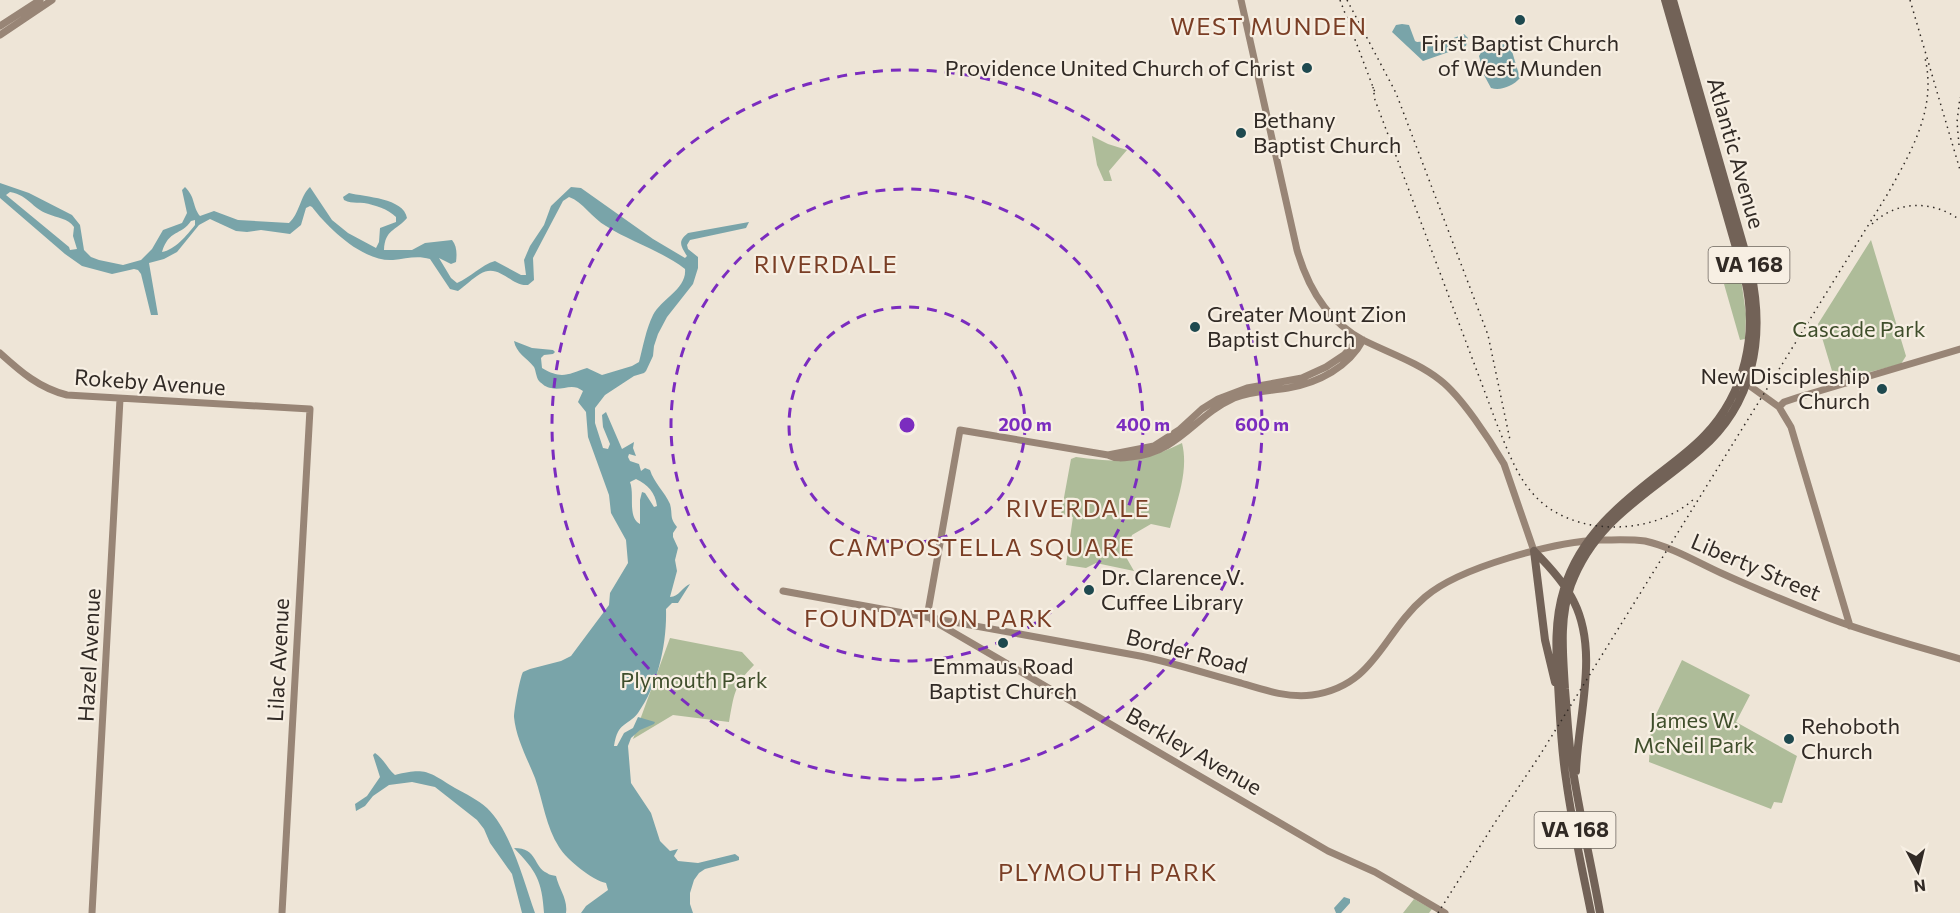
<svg xmlns="http://www.w3.org/2000/svg" width="1960" height="913" viewBox="0 0 1960 913" font-family="Commissioner,sans-serif">
	<rect width="100%" height="100%" fill="#eee5d7"/>
	<path fill="#aebc99" d="M1092,136l16,8 19,6 -18,21 3,10h-8l-7,-16z
		M1871,240l35,116 -5,8 -66,17 -17,-57z
		M1741,279l5,35 -1,25 -5,1 -16,-56z
		M1182,443c7,28 -5,57 -12,85l-19,-4 -19,11 -6,22 8,14 -38,-8 -10,5 -20,-3 7,-48 -12,-3 10,-55 5,-2c44,6 65,6 106,-14z
		M670,638l72,14 12,13c-20,20 -20,30 -25,57l-56,-7 -40,24z
		M1682,660l68,35 -14,27 61,34 -15,47 -8,-1 -3,7 -122,-47 2,-37z
		M1414,899l18,10 -3,4h-26z"/>
	<path fill="#79a4a9" fill-rule="evenodd" d="M1402,24l7,1 6,16 2,1 34,-3 13,-5 4,4 -2,8 -43,15 -31,-29 4,-7z
		M1503,44l8,4 9,30c-7,8 -19,13 -29,10l-7,-13 -5,-19 3,-5z
		M0,183l29,10 43,22 8,10 4,25 7,7 8,3 24,5 18,-5 11,-11 11,-19 19,-7 5,-10 -5,-23 3,-3c11,11 7,19 15,29l14,-5 24,9 51,3c11,-10 11,-27 21,-36l22,33 16,13 28,15 3,-6 1,-14 16,-6v-5c-8,-8 -21,-12 -32,-14 -8,-1 -13,1 -20,-3l-1,-3 6,-4c16,4 55,5 58,25 -11,13 -22,11 -23,32h28l13,-7 27,-3c5,6 5,14 4,22l-5,2 -12,-6 12,20 6,5c14,-6 24,-18 38,-22l26,14h5l-2,-15 6,-14 14,-21 7,-19 20,-19 10,1 72,51 32,19 2,-2c-7,-11 -9,-15 1,-23l61,-11 -3,6 -56,12 -3,5 1,4 10,8v11l-5,16 -26,33 -9,17 -4,12 -1,10 -7,15 -2,2 -10,3 -29,19 -10,13v15l8,25 5,1 2,-5 -7,-17 -1,-12 4,-3 16,37 12,-7 -1,6 3,8 -7,-2 -1,3 2,4 9,3 2,7 4,-3 5,2c4,13 15,22 20,34 3,11 -1,13 7,23l-4,6v4l5,11 -3,12 2,11 -7,26c9,0 13,-11 20,-13l-12,19h-6l-6,6c1,35 -8,76 -28,104 -11,14 -20,8 -24,33h3l7,-13 9,-5 5,-11 17,5 -1,2 -14,6 -9,8 -3,8 3,37 20,30 9,28 10,10 8,-2 -4,7 4,5 20,2 37,-9 4,3v3l-3,1 -31,8 -6,4 -5,7 -4,13v11l3,9h-112l5,-7 22,-16 -2,-7c-14,-3 -39,-23 -47,-36 -13,-20 -16,-46 -24,-69 -8,-20 -19,-40 -21,-61 0,-7 6,-40 9,-45l7,-3 31,-8 10,-5 38,-51 1,-12 18,-30 -2,-23 -15,-27 -2,-18 -21,-58 -2,-25 -8,-10 5,-11c-11,-9 -20,0 -32,-3 -4,0 -9,-4 -12,-7 -3,-4 -3,-10 -5,-14 -7,-9 -18,-14 -20,-26l18,7 21,2 2,2 -2,2 -9,1 -3,3 1,10c20,12 26,6 45,0l15,7 30,-9 7,-4c4,-15 7,-33 14,-47 8,-16 34,-26 32,-46 -23,-18 -54,-27 -79,-43 -14,-8 -23,-24 -37,-29l-6,4 -30,57 1,22 -6,5c-17,2 -29,-23 -48,-11 -7,4 -15,12 -22,17l-8,-2 -20,-30c-14,-4 -24,0 -37,1 -30,2 -65,-32 -81,-53l-2,-1 -4,2 -5,17 -11,9 -29,-4 -14,2 -11,-1 -26,-12 -11,6 -22,27 -13,7 -15,4 9,52h-7l-10,-41 -3,-4 -4,-1 -22,5 -30,-8 -17,-12 -65,-56zM10,192c20,4 21,16 38,22 9,4 20,4 26,13l-1,9 4,13 -7,1 -1,-3 -63,-52zM195,220v5c-8,10 -20,25 -33,27 7,-23 19,-16 29,-31zM636,479c12,6 19,13 21,27l-3,1 -9,-14 -3,-1 -2,8v24c-13,-7 -5,-29 -10,-42z
		M375,753c9,6 12,15 20,22 31,-8 34,-3 60,13 11,6 23,12 32,20 24,23 37,74 48,105h-13l-10,-39 -22,-31 -6,-14 -7,-9 -42,-33 -23,-5 -23,3 -16,11 -8,10 -9,5 -1,-7 12,-8 13,-19 -7,-22z
		M514,848c24,0 19,19 33,25 2,2 6,2 9,3 3,13 12,23 10,37h-22c-2,-33 -8,-42 -30,-65z
		M1344,897l6,2v4l-9,10h-5l-2,-5z"/>
	<g fill="none" stroke-linecap="round" stroke-linejoin="round">
		<path stroke="#988576" stroke-width="7" d="M1241,0l56,250c11,38 30,71 66,90 26,13 54,22 77,40 21,16 50,60 64,84l30,87
			M0,26l40,-26
			M0,35l52,-35
			M0,353c21,19 39,35 67,42l243,14 -28,504
			M1743,381l36,26 12,20 59,199
			M1779,407l5,-5 15,-5 161,-48
			M1108,455l46,-9 25,-16 23,-21 16,-10 29,-11 55,-10 24,-11 18,-12 8,-9 11,-6
			M783,591l357,65c34,7 67,18 101,27 23,7 46,15 71,12 64,-9 70,-62 113,-98 35,-30 129,-55 175,-57 15,0 31,-1 45,1 27,6 52,21 76,32 33,15 67,29 100,42 45,18 92,30 139,44
			M927,617l33,-187 148,25c8,4 15,3 23,2 49,-5 63,-41 103,-59 17,-7 36,-7 54,-10 30,-5 61,-21 75,-48
			M932,620l396,231 47,21 70,41
			M92,913l28,-514"/>
		<path stroke="#726257" stroke-width="8" d="M1534,551c13,13 32,34 40,51 25,50 4,115 2,169
			M1534,551l11,89 10,42
			M1591,913c-9,-45 -19,-89 -25,-134 -5,-31 -6,-63 -8,-95 -2,-32 -4,-63 6,-95 16,-53 57,-86 100,-119 14,-11 29,-22 41,-35 40,-42 53,-101 40,-156l-80,-279
			M1600,913c-9,-52 -22,-104 -29,-156 -3,-23 -4,-45 -6,-68 -2,-35 -6,-70 6,-104 25,-67 79,-91 129,-135 54,-46 65,-112 51,-178l-78,-272"/>
		<path stroke="#312a25" stroke-width="1.5" stroke-dasharray="1.5 4.5" stroke-linecap="butt" d="M1340,0l36,95
			M1347,0l49,93 92,242 22,105
			M1910,0l50,170
			M1373,87l2,13 123,327c10,24 19,50 37,69 39,42 120,40 160,2
			M1959,145l-2,-23 3,-25
			M1872,224c25,-24 61,-24 88,-4
			M1438,913l56,-89 46,-69 347,-560c24,-43 50,-86 38,-137"/>
	</g>
	<g fill="none" stroke="#7b2cbf" stroke-width="3" stroke-dasharray="10 8">
		<circle cx="907" cy="425" r="118"/>
		<circle cx="907" cy="425" r="236"/>
		<circle cx="907" cy="425" r="355"/>
	</g>
	<g fill="#1e494f" stroke="#f7efe3" stroke-width="2">
		<circle cx="1520" cy="20" r="6"/>
		<circle cx="1307" cy="68" r="6"/>
		<circle cx="1241" cy="133" r="6"/>
		<circle cx="1195" cy="327" r="6"/>
		<circle cx="1882" cy="389" r="6"/>
		<circle cx="1089" cy="590" r="6"/>
		<circle cx="1003" cy="643" r="6"/>
		<circle cx="1789" cy="739" r="6"/>
	</g>
	<g text-anchor="middle" stroke-width="4.5" stroke-linejoin="round" paint-order="stroke">
		<g fill="#f7efe3" stroke="#6c655e" stroke-width="1.5">
			<rect x="1708.5" y="247" width="81" height="36" rx="4.5"/>
			<rect x="1534.5" y="812" width="81" height="36" rx="4.5"/>
		</g>
		<g font-size="21" font-weight="bold" fill="#312a25">
			<text x="1749" y="272">VA 168</text>
			<text x="1575" y="837">VA 168</text>
		</g>
		<g font-size="22" fill="#312a25" stroke="#f7efe3" text-anchor="start">
			<text x="1520" y="51" text-anchor="middle">First Baptist Church<tspan x="1520" dy="25">of West Munden</tspan></text>
			<text x="1295" y="76" text-anchor="end">Providence United Church of Christ</text>
			<text x="1253" y="128">Bethany<tspan x="1253" dy="25">Baptist Church</tspan></text>
			<text x="1207" y="322">Greater Mount Zion<tspan x="1207" dy="25">Baptist Church</tspan></text>
			<text x="1870" y="384" text-anchor="end">New Discipleship<tspan x="1870" dy="25">Church</tspan></text>
			<text x="1101" y="585">Dr. Clarence V.<tspan x="1101" dy="25">Cuffee Library</tspan></text>
			<text x="1003" y="674" text-anchor="middle">Emmaus Road<tspan x="1003" dy="25">Baptist Church</tspan></text>
			<text x="1801" y="734">Rehoboth<tspan x="1801" dy="25">Church</tspan></text>
		</g>
		<g font-size="22" fill="#312a25" stroke="#f7efe3">
			<text transform="translate(1736 153) rotate(74)" y="8">Atlantic Avenue</text>
			<text transform="translate(150 382) rotate(4)" y="8">Rokeby Avenue</text>
			<text transform="translate(1756 567) rotate(23)" y="8">Liberty Street</text>
			<text transform="translate(1187 651) rotate(14)" y="8">Border Road</text>
			<text transform="translate(89 655) rotate(-87)" y="8">Hazel Avenue</text>
			<text transform="translate(278 660) rotate(-87)" y="8">Lilac Avenue</text>
			<text transform="translate(1194 751) rotate(30)" y="8">Berkley Avenue</text>
		</g>
		<g font-size="22" fill="#3f4e2b" stroke="#f7efe3">
			<text x="1859" y="337">Cascade Park</text>
			<text x="694" y="688">Plymouth Park</text>
			<text x="1694" y="728">James W.<tspan x="1694" dy="25">McNeil Park</tspan></text>
		</g>
		<g font-size="24" letter-spacing="1.5" fill="#7a3e25" stroke="#f7efe3">
			<text x="1269" y="35">WEST MUNDEN</text>
			<text x="826" y="273">RIVERDALE</text>
			<text x="1078" y="517">RIVERDALE</text>
			<text x="982" y="556">CAMPOSTELLA SQUARE</text>
			<text x="929" y="627">FOUNDATION PARK</text>
			<text x="1108" y="881">PLYMOUTH PARK</text>
		</g>
	</g>
	<circle cx="907" cy="425" r="9" fill="#7b2cbf" stroke="#f7efe3" stroke-width="3"/>
	<g font-size="18" text-anchor="middle" font-weight="bold" fill="#7b2cbf" stroke="#f7efe3" stroke-width="4.5" stroke-linejoin="round" paint-order="stroke">
		<text x="1025" y="431">200 m</text>
		<text x="1143" y="431">400 m</text>
		<text x="1262" y="431">600 m</text>
	</g>
	<g transform="translate(1918 871) rotate(173)" stroke="#f7efe3" stroke-width="4.5" paint-order="stroke">
	<path d="M0-4.5L10 22L0 15L-10 22Z" fill="#312a25"/>
	<text y="-9" font-size="16" font-weight="bold" text-anchor="middle" fill="#312a25">N</text>
	</g>
</svg>
